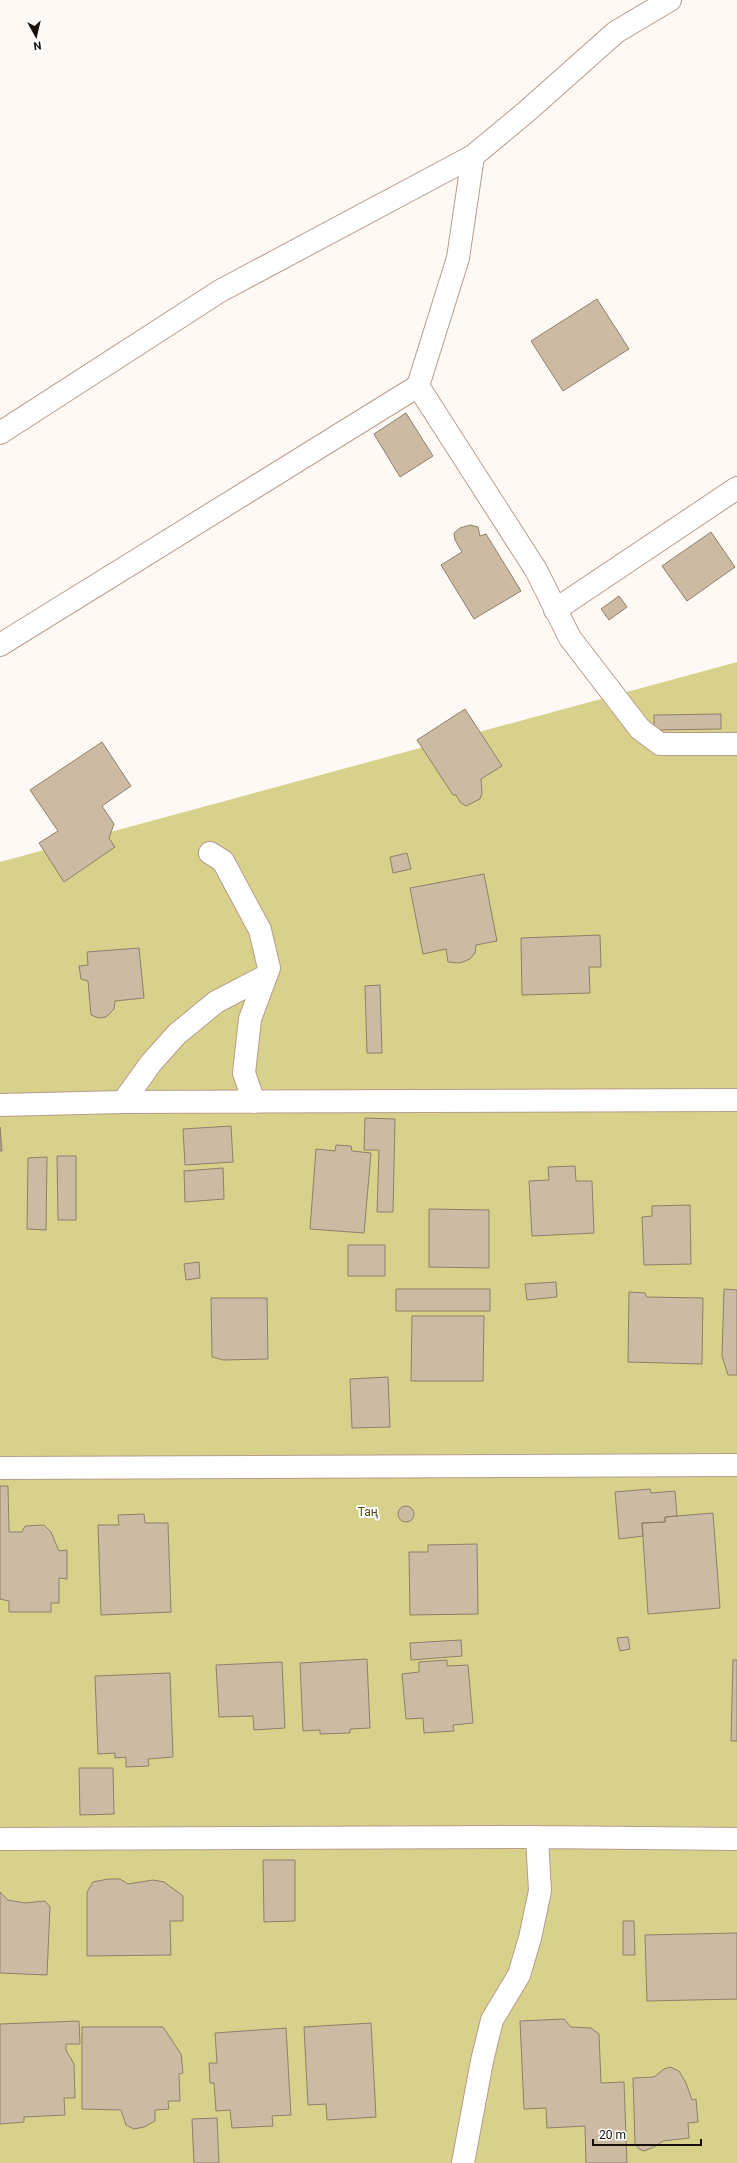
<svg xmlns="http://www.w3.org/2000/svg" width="737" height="2163" viewBox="0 0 737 2163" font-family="Roboto,sans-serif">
	<rect width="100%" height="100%" fill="#fff9f6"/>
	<path fill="#d8d18c" d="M737,662v1501h-737v-1301z"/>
	<path fill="#ccbba2" stroke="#8f7f68" d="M597,299l32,50 -66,42 -32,-50z
		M406,413l27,43 -33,21 -26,-43z
		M470,525l8,2 2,9 6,-2 35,57 -47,28 -33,-54 21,-13 -7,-12 -1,-7 6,-5z
		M711,532l24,35 -48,34 -25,-35z
		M619,596l8,11 -18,13 -8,-11z
		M465,709l37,57 -21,13 1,14 -2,6 -14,7 -6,-4 -4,-7h-3l-36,-55z
		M721,714v15l-67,1v-15z
		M102,742l29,44 -29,20 12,18 -5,14 6,9 -51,35 -25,-39 19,-12 -28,-41z
		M407,853l4,16 -18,4 -3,-16z
		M484,874l13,67 -21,4 -1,8 -5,6 -10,4 -12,-1 -2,-13 -23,5 -13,-66z
		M600,935l1,32h-12l1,26 -68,2 -1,-57z
		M139,948l5,50 -29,3 -1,8 -8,8 -7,1 -8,-3 -3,-34 -7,-2 -2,-13 9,-1 -1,-13z
		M380,985l2,68h-15l-2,-67z
		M365,1118l30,1 -2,93h-16l2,-62h-15z
		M231,1126l2,36 -48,3 -2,-36z
		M0,1127l2,24h-2z
		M336,1145l15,1 1,5 19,2 -7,80 -54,-4 6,-80 19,2z
		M57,1156h19v64h-18z
		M47,1157l-1,73 -19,-1 1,-71z
		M575,1166l1,15h16l2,52 -62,3 -3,-55 20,-1 -1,-13z
		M223,1168l1,31 -39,3 -1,-31z
		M690,1205l1,59 -47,1 -2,-48 10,-1v-10z
		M429,1209l60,1v58l-60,-1z
		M348,1245h37v31h-37z
		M199,1262l1,16 -14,2 -2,-16z
		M556,1282l1,15 -30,3 -2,-16z
		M396,1289h94v22h-94z
		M724,1289l13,1v85h-9l-6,-19z
		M629,1292l16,1 2,4 56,1 -1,66 -74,-2z
		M211,1298h56l1,61 -45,1 -11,-3z
		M412,1316h72l-1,65h-72z
		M388,1377l2,50 -38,1 -2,-49z
		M0,1486h8l1,46h13l3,-6 19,-1 7,7 8,19 8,-1v29l-8,-1v25h-8v9h-42v-11l-9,-2z
		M650,1489l1,4 24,-2 2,25 -12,1v5l-23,1 1,13 -24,3 -4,-47z
		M398 1514a8 8 0 1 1 16 0a8 8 0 1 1-16 0Z
		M713,1513l7,95 -72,6 -6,-91 23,-1v-5z
		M144,1514l1,9h23l3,89 -70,3 -3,-90h21l-1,-10z
		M477,1544l1,70 -68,1 -1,-63h19v-7z
		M628,1637l2,12 -10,2 -3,-13z
		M461,1640l1,16 -51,4 -1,-17z
		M367,1659l3,69 -20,1v4l-30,1v-4l-17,1 -3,-68z
		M447,1660v6l21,-1 5,58 -20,2 1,6 -30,2 -1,-15 -17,1 -4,-45 17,-2v-10z
		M733,1660h4v81h-6z
		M282,1662l3,66 -31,2 -1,-14 -34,1 -3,-52z
		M170,1673l3,84 -25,2 1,7 -23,1v-10l-11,1v-5l-17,1 -3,-78z
		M79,1768h34l1,46 -34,1z
		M263,1860h32v61l-31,1z
		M108,1879h12l8,5 25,-4 11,2 19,14v25h-13l1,34 -84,1v-64l6,-10z
		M0,1892l8,8 17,3 20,-2 5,6 -3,68 -47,-2z
		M623,1921h11l1,34h-12z
		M737,1933v66l-90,2 -2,-66z
		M564,2019l7,8 20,1 8,6 2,49 23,-1 3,81h-41l-1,-37 -38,2 -1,-20 -22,1 -4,-88z
		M79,2021l1,23h-14v6l8,14 1,34h-11l1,17 -41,2v5l-24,2v-100z
		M371,2023l5,94 -49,3 -1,-16 -18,1 -4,-78z
		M82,2027h81l18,27 2,19 -4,1 1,27h-12l1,8 -14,1v11l-11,6 -10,2 -8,-4 -5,-15 -39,-1z
		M286,2028l5,87 -19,1 1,10 -41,2 -2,-18 -14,1 -2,-28h-4l-1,-20h8l-2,-30z
		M670,2067l9,4 7,12 6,17 4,-1 2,23 -10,1 1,15 -26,3 -9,6 -10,4 -5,-2 -4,-5 -2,-66 21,-1 10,-8z
		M217,2118l2,45h-25l-2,-44z"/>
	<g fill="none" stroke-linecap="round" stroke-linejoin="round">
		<defs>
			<path id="minor" d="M473,156l-15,102 -40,128 118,184 34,68 70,91 20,15h77
				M0,433l220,-142 253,-135 53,-44 90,-80 54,-32
				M555,610l182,-122
				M0,645l418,-259
				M210,853l13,8 37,69 9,38 -19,51 -6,54 10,29
				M123,1102l28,-39 26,-29 39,-32 50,-26
				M0,1105l123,-3 614,-2
				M0,1468l737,-3
				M0,1839l537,-2 200,2
				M463,2163l19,-102 10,-41 27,-45 11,-37 10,-47 -3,-54"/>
		</defs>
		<use href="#minor" stroke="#b79c8c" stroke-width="24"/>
		<use href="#minor" stroke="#fff" stroke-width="22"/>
	</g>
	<g text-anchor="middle" stroke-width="4" stroke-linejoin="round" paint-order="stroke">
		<g font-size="12" fill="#544e12" stroke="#fff">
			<text x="368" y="1516">Таң</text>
		</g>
	</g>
	<g transform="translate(36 36) rotate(172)" stroke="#ffffff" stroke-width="3" paint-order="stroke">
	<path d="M0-3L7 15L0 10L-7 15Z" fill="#180f09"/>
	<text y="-6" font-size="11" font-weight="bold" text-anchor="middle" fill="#180f09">N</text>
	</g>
	<path d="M593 2139v6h108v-6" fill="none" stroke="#180f09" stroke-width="2"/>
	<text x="599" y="2139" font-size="12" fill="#180f09" stroke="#ffffff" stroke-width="3" paint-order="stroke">20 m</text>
</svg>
